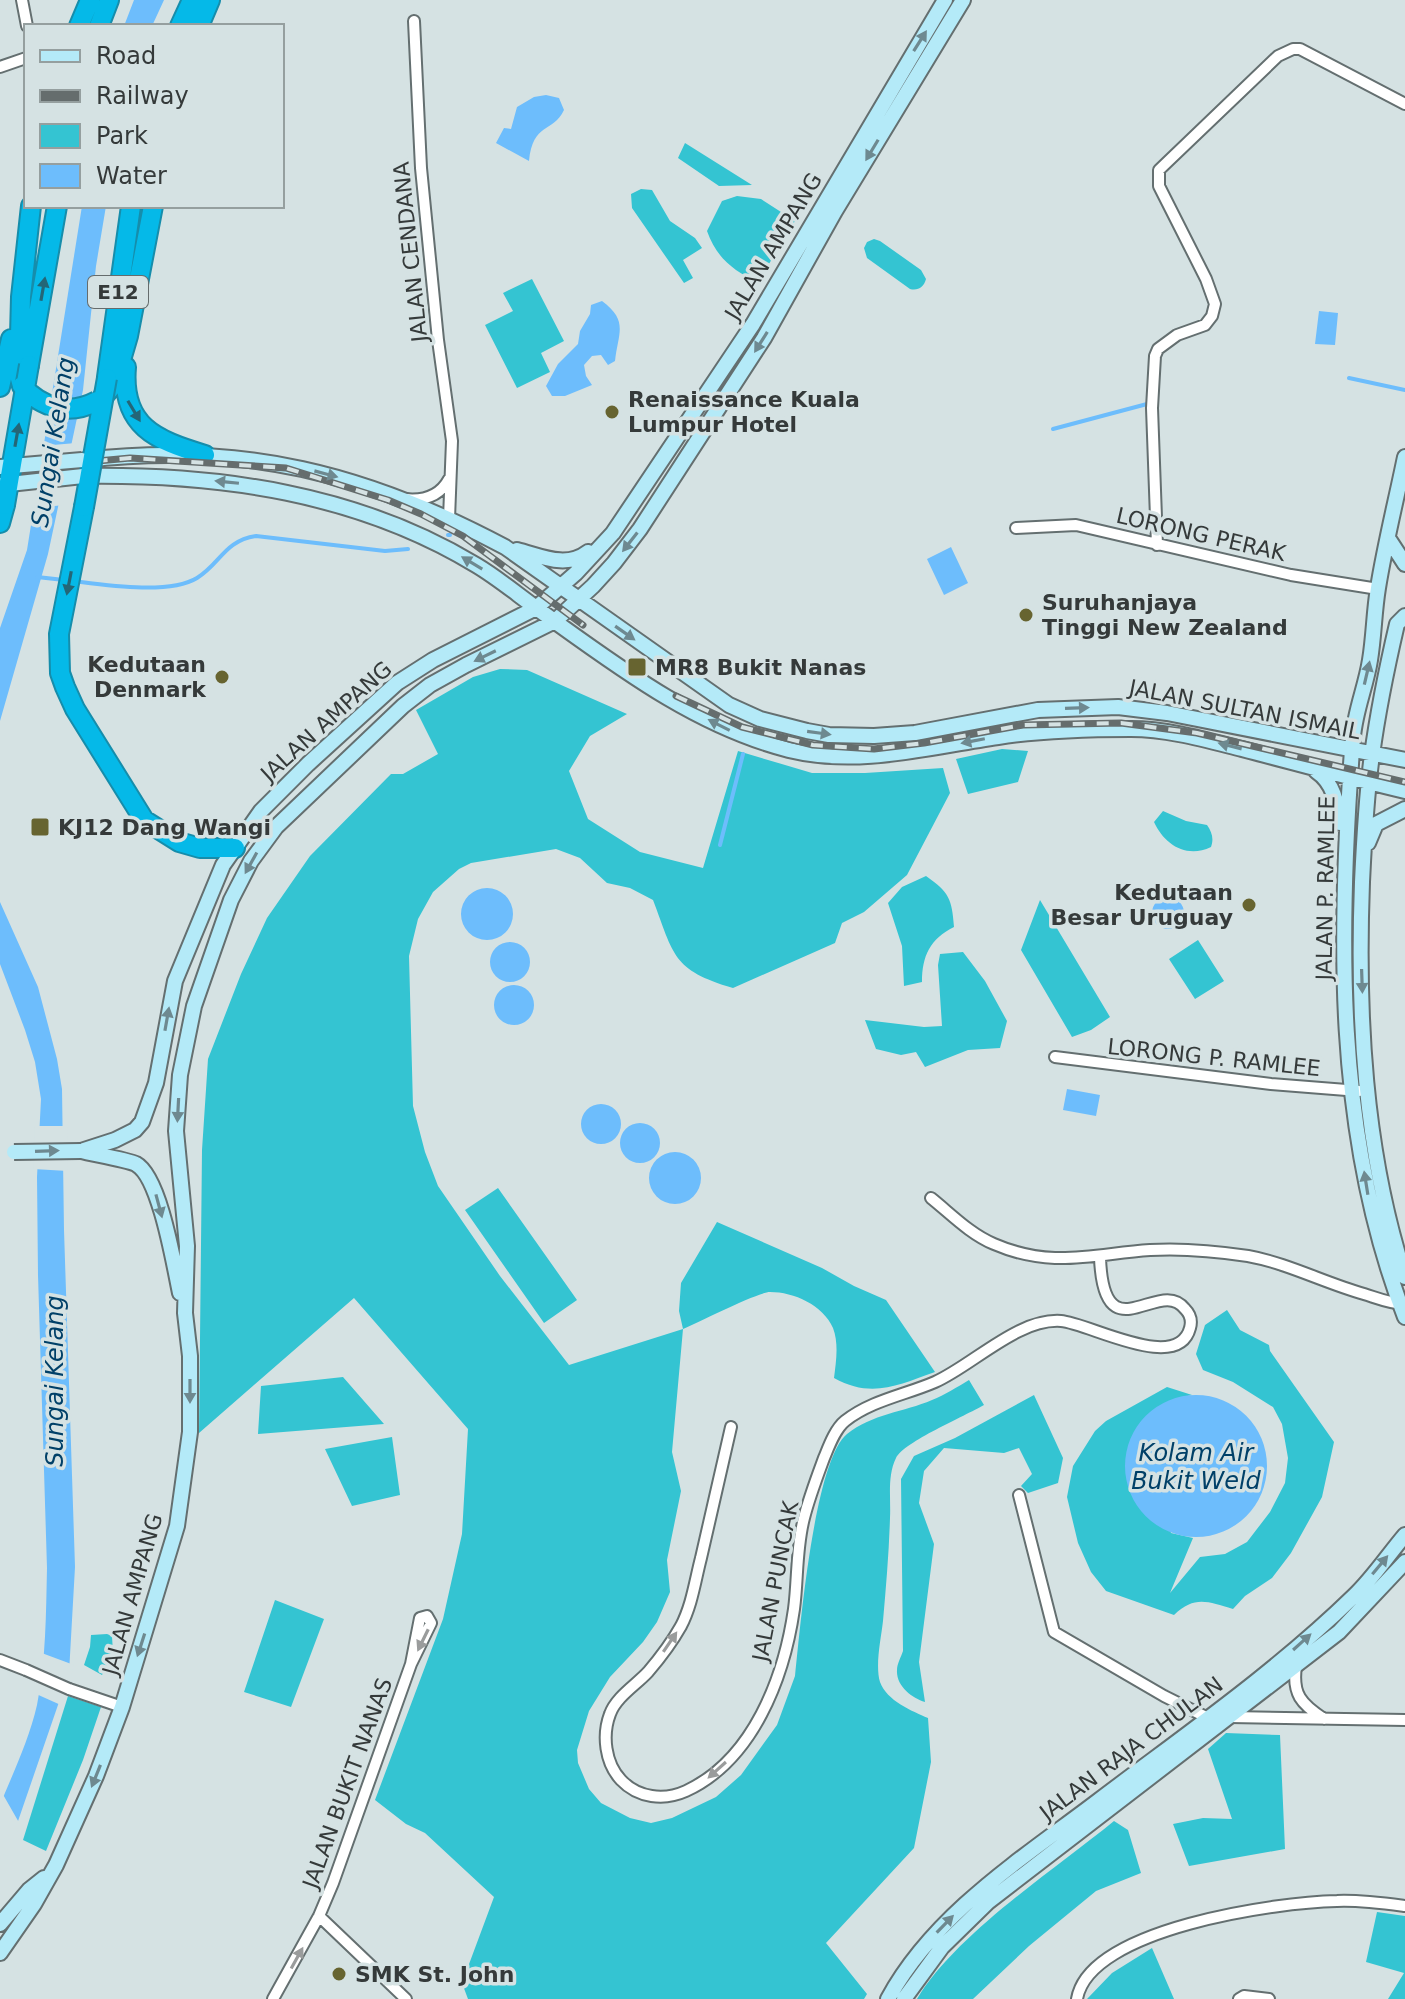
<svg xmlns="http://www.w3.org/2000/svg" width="1405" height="1999" viewBox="0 0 1405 1999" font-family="'DejaVu Sans',sans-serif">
	<rect width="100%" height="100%" fill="#d5e2e3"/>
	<path fill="#34c4d2" d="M685,143l67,42 -33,1 -41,-28z
		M641,189l11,1 18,31 25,17 7,10 -19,12 10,18 -9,5 -52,-75 -1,-14z
		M737,196l24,3 34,22 -37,61c-25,-11 -42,-25 -51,-51l15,-30z
		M874,239l6,2 41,29 5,9c-2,8 -8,12 -16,10l-43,-31 -3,-10 3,-6z
		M532,279l32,62 -23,12 9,19 -33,16 -32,-63 28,-14 -10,-18z
		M500,669l27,1 100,44 -37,22 -21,35 19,48 52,33 63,16 35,-117 74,22h53l78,-5 7,25 -43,82 -43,37 -22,11 -7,20 -102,45c-61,-18 -59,-33 -80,-88l-23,-12 -23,-5 -27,-25 -24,-9 -85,14 -12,6 -26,23 -15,27 -9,37 4,150 12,46 13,34 62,90 69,89 114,-36 -4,-18 2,-28 36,-61 105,46 32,18 32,14 49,72c-37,13 -63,27 -101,6 2,-16 5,-34 -1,-50 -10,-23 -39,-36 -63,-36 -12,0 -71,30 -87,37l-11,123 9,39 -14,69 3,32 -13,30 -14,20 -33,35 -21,34 -12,39 1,13 11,26 12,14 29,15 21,5 21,-5 44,-21 25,-22 36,-50 18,-49c5,-46 19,-215 52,-242 25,-20 57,-22 85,-34 13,-5 25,-13 37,-20l15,25c-19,11 -80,37 -88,53 -9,18 -5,40 -6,60 -1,34 -4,69 -7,103 -2,18 -8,44 -3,61 7,19 32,29 48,36l3,44 -17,86 -88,95 41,51 -3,5h-396l-6,-16 32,-86 -69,-64 -19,-9 -31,-24 68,-181 19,-85 6,-105 -114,-131 -155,135 3,-283 6,-91 33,-85 26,-56 43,-62 81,-82h12l35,-20 -22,-44 57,-33z
		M1002,749l26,2 -10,31 -50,12 -12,-35z
		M1163,811l23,10 21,4c5,7 7,14 4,22 -25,12 -47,-3 -57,-25z
		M926,876c23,16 26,23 28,51 -24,12 -32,29 -32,55l-18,4 -2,-40 -14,-43 14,-16z
		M1040,900l70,117 -19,13 -19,7 -51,-87z
		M1198,940l26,41 -29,18 -26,-40z
		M963,952l22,29 22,40 -7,27 -32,2 -43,17 -9,-15 -15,3 -25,-6 -11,-29 59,7 18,-1 -4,-61 2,-11z
		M498,1188l79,112 -33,23 -79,-113z
		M1227,1310l13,20 29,15 1,6 64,91 -12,55 -31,56 -19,25 -27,18 -12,13c-25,-7 -38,-14 -59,6l-68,-24 -15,-19 -13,-29 -11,-46 6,-31 22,-35 11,-10 61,-34 25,8c-22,4 -36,13 -52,28l31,110 22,5 -23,55 30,-36 25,-3 22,-12 23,-30 15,-29 3,-25 -6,-34 -9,-17 -40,-25 -30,-12 -7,-16 9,-29z
		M343,1377l41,47 -126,10 3,-48z
		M1034,1395l29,63 -5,25 -30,10 -7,-7 11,-12 -13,-26 -15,5 -60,-5 -20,23 -5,32 15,41 -15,118 6,40c-13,-4 -29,-16 -28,-32 0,-6 4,-13 6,-19l-2,-172 13,-23 41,-18z
		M392,1437l8,58 -48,11 -27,-57z
		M275,1600l49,19 -33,88 -47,-15z
		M107,1634l5,2 1,17 -11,22 -18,-10 6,-18 1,-12z
		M68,1696l33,11 -18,53 -37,91 -23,-11z
		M1226,1733l54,2 5,114 -96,17 -16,-42 30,-6 29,1 -24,-70z
		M1114,1821l14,9 13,43 -45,18 -67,55 -56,53h-56c39,-65 137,-129 197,-178z
		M1377,1912l28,4v83h-17l16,-26 -38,-11z
		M1152,1948l22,51h-87l25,-26z"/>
	<path fill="#6dbdfc" d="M134,0h30l-12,26h-28z
		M546,95l13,3 5,12c-11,23 -31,12 -35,51l-33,-18 8,-15 7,1 6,-22 17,-10z
		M82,206h24l-10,60 -13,124 -35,164 -48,167v-93l27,-78z
		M602,301c27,20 16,32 13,60l-7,4 -7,-10 -9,1 -8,9 2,11 6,9 -27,11h-13l-6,-10 12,-22 20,-20 2,-13 10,-17 1,-9z
		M1319,311l19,2 -3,32 -20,-1z
		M951,547l17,36 -24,12 -17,-36z
		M461 914a26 26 0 1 1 52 0a26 26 0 1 1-52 0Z
		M1152 913a16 16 0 1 1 32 0a16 16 0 1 1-32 0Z
		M0,902l38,85 19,72 5,30 2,141 11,337 -6,106 -52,151 -17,-19c13,-32 29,-65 37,-100 9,-44 9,-92 10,-137l-9,-293 -1,-98 4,-78 -6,-37 -10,-32 -25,-66z
		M490 962a20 20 0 1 1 40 0a20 20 0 1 1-40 0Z
		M494 1005a20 20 0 1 1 40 0a20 20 0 1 1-40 0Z
		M1067,1089l33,6 -4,21 -33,-6z
		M581 1124a20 20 0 1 1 40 0a20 20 0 1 1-40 0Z
		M620 1143a20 20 0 1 1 40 0a20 20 0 1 1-40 0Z
		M649 1178a26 26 0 1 1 52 0a26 26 0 1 1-52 0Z
		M1125 1466a71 71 0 1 1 142 0a71 71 0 1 1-142 0Z"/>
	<path fill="#d5e2e3" d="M76,443l-13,62 -32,4 10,-63z
		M35,1126h32l1,45 -35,-2z
		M39,1652l35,13 -11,41 -29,-13z
		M1,1791l20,35 -21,34v-66z"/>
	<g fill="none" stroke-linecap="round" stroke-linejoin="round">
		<path stroke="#6dbdfc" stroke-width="4" d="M1349,378l56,12
			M1053,429l94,-25
			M448,535h2
			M37,577l27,3
			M73,581c32,4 96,14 124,-3 24,-15 27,-37 59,-42l129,15 23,-2
			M720,845l23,-91"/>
		<defs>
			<path id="street" d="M22,0l5,26
				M414,21l7,147 17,172 14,101 -3,78
				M0,67l26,-9
				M405,499c19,2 35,-3 44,-20
				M1016,528l60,-3 215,50 87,14
				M1157,545l-5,-137 3,-52 3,-7 19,-14 28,-10 7,-9 3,-12 -9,-25 -47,-93v-16l119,-114 15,-7h7l105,55
				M1055,1057l216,27 88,7
				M931,1198c20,16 39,36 63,46 58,25 99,10 156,6 33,-2 65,1 98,6 39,7 77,27 116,38 13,4 27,10 41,10
				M731,1427c-10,44 -20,88 -30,131 -6,23 -9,47 -20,68 -9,16 -21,32 -33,46 -12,13 -32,25 -38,42 -8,21 -5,49 11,66 17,18 43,21 65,11 67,-31 98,-113 108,-182 4,-30 2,-61 10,-91 5,-20 13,-41 20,-60 5,-12 11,-29 21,-37 27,-21 60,-26 90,-39 38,-17 83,-64 126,-61 28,2 117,53 129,7 2,-7 0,-14 -5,-19 -25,-34 -81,48 -85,-51
				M1019,1495l35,137 110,64 44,22
				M0,1660l26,10
				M1296,1666c-4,28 5,38 28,53
				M69,1689l53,18
				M1230,1717l175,3
				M319,1916l87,83
				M273,1999l46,-83 14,-33 78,-219 20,-41 -4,-7 -7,2 -9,46
				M1077,1999c12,-71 202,-97 260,-98 23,-1 45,2 68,5
				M1239,1999l5,-3 25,3"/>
			<path id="secondary" d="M1405,457c-9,44 -20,87 -27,131 -4,24 -4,48 -8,72 -4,26 -15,51 -17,77 -15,193 -19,397 52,580
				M85,460c158,-18 281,13 420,87l224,158 31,14 47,12 22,4 45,1 41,-3 123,-23 80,-3 49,6 238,47
				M83,476c137,-2 274,17 393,89 22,13 42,30 63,45 78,56 156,116 250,140 70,17 139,-3 209,-13 44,-7 89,-8 133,-8 37,0 75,11 111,20 54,14 108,29 163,42
				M1388,538l17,26
				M517,550c24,6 49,19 71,2
				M1405,616l-8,8c-10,43 -19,87 -25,131 -6,42 -8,85 -10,127 -5,132 2,269 43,395
				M1316,771c18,12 21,32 24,52
				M1368,843l8,-19 29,-15
				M81,1151l34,-11 20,-10 7,-8 14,-39 19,-102 48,-116 38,-54 47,-47 89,-81 36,-23 103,-52 40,-35 37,-40 140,-209 192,-324
				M81,1151c12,3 47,9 55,13 24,13 38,101 44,129
				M0,1924l29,-34 15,-12
				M0,1953l34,-49 22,-39 40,-89 26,-69 55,-181 13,-94v-76l-5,-43 2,-67 -11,-115 4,-56 14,-69 37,-106 20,-39 25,-34 127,-121 27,-21 36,-20 89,-44 38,-35 21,-23 26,-34 124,-191 71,-127 128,-211
				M888,1999c46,-85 135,-141 210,-198 87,-66 178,-129 256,-205 19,-18 34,-41 51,-61
				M904,1999l38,-52 46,-45 351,-270 66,-70"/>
			<path id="highway" d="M79,26l11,-26
				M99,26l10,-26
				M180,26l12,-26
				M199,26l11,-26
				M29,365l28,-159
				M126,367c-5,59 29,73 79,88
				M107,377l24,-171
				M22,386l-3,-11 2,-78 10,-91
				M0,387l11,-48
				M102,398l12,-14 14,-48 25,-130
				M84,507l-25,127 1,39 5,14 10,22 69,111 35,22 21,6h35
				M0,523l5,-18"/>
		</defs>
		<use href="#street" stroke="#646f70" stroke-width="14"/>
		<use href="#secondary" stroke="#646f70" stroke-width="18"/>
		<use href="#highway" stroke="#168dab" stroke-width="22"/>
		<use href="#street" stroke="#fff" stroke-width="10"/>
		<use href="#secondary" stroke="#b4eaf8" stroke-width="14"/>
		<use href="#highway" stroke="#05b9e8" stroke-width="18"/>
		<defs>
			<path id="rail" d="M0,470l130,-12 156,10 102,32 33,14 42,22 120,89
				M676,696l66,31 71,18 61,4 50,-6 99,-18 98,-2 76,10 208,49"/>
		</defs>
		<use href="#rail" stroke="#656d6d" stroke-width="7"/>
		<use href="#rail" stroke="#d5e2e3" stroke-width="4" stroke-dasharray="12" stroke-linecap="butt"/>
		<defs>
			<path id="street-bridge" d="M26,1670l43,19"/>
			<path id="secondary-bridge" d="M0,467l82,-7
				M0,485l83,-9
				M14,1152l67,-1"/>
			<path id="highway-bridge" d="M22,386c20,22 47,30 75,15
				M5,505l24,-140
				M84,507l23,-129"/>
		</defs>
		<use href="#street-bridge" stroke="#646f70" stroke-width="14" stroke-linecap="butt"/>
		<use href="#secondary-bridge" stroke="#646f70" stroke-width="18" stroke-linecap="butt"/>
		<use href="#highway-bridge" stroke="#168dab" stroke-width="22" stroke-linecap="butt"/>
		<use href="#street-bridge" stroke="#fff" stroke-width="10"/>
		<use href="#secondary-bridge" stroke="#b4eaf8" stroke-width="14"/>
		<use href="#highway-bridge" stroke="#05b9e8" stroke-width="18"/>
	</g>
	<defs><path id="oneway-solid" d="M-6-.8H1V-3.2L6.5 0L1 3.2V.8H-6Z" transform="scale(2)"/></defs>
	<g fill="#6e8990">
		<use href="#oneway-solid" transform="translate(920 41) rotate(-58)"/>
		<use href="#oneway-solid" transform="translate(872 150) rotate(121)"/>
		<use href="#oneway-solid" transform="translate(761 342) rotate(122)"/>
		<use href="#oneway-solid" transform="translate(326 474) rotate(15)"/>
		<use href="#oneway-solid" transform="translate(227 482) rotate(-174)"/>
		<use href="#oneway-solid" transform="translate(630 542) rotate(128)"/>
		<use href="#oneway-solid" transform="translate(472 563) rotate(-149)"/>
		<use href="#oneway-solid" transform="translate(625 633) rotate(35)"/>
		<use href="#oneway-solid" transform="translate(485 656) rotate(154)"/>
		<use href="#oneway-solid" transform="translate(1367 673) rotate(-77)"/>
		<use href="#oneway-solid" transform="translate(1077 708) rotate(-2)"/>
		<use href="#oneway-solid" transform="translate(719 725) rotate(-153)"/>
		<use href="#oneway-solid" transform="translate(819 733) rotate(8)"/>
		<use href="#oneway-solid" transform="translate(973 741) rotate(169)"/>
		<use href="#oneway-solid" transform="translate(1230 746) rotate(-166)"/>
		<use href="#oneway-solid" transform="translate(251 863) rotate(119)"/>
		<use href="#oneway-solid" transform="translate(1362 981) rotate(88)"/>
		<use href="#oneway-solid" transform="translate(167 1019) rotate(-80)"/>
		<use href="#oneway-solid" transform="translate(178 1110) rotate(93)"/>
		<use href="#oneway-solid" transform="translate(47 1151) rotate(-2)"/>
		<use href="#oneway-solid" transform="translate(1366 1183) rotate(-99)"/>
		<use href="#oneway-solid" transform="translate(159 1206) rotate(75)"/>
		<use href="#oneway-solid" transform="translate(190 1391) rotate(90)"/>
		<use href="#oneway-solid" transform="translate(1380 1565) rotate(-50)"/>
		<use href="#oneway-solid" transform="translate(1302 1642) rotate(-42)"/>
		<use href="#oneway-solid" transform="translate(141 1645) rotate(108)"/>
		<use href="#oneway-solid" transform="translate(96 1776) rotate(112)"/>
		<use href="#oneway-solid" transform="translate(945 1924) rotate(-46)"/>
	</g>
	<g fill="#246677">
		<use href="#oneway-solid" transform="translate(43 289) rotate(-80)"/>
		<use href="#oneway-solid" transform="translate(134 411) rotate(59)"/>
		<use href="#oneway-solid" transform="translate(17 435) rotate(-80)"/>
		<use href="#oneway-solid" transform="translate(69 583) rotate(101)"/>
	</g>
	<g fill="#9a9c9c">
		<use href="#oneway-solid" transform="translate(423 1640) rotate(116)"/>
		<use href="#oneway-solid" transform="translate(670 1642) rotate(-56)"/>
		<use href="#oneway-solid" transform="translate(717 1770) rotate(138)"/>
		<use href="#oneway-solid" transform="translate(297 1958) rotate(-61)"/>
	</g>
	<g fill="#676430" stroke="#d5e2e3" stroke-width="3">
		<circle cx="612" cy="412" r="8"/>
		<circle cx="1026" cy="615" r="8"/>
		<rect x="627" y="657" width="20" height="20" rx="4"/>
		<circle cx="222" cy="677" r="8"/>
		<rect x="30" y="817" width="20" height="20" rx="4"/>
		<circle cx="1249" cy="905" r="8"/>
		<circle cx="339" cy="1974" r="8"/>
	</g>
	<g text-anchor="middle" stroke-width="7" stroke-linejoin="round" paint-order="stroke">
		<rect fill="#d5e2e3" stroke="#656c6d" stroke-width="2" x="88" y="276" width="60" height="32" rx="6"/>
		<g font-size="20" font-weight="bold" fill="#353a3a">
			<text x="118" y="299">E12</text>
		</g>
		<g font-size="22" fill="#353a3a" stroke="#d5e2e3">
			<text transform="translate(773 246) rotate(-59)" y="8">JALAN AMPANG</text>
			<text transform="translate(410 252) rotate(-96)" y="8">JALAN CENDANA</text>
			<text transform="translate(1201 534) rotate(13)" y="8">LORONG PERAK</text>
			<text transform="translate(1245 709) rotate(11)" y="8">JALAN SULTAN ISMAIL</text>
			<text transform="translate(326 721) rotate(-42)" y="8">JALAN AMPANG</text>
			<text transform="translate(1325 888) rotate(-89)" y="8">JALAN P. RAMLEE</text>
			<text transform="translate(1214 1057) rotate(6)" y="8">LORONG P. RAMLEE</text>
			<text transform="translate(775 1581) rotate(-79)" y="8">JALAN PUNCAK</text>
			<text transform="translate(132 1594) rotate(-74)" y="8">JALAN AMPANG</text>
			<text transform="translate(1131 1748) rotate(-37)" y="8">JALAN RAJA CHULAN</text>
			<text transform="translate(347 1783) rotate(-70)" y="8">JALAN BUKIT NANAS</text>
		</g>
		<g font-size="22" font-weight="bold" fill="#353a3a" stroke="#d5e2e3" text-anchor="start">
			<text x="628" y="407">Renaissance Kuala<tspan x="628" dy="25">Lumpur Hotel</tspan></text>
			<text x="1042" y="610">Suruhanjaya<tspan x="1042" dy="25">Tinggi New Zealand</tspan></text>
			<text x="206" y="672" text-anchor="end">Kedutaan<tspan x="206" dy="25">Denmark</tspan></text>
			<text x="655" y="675">MR8 Bukit Nanas</text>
			<text x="58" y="835">KJ12 Dang Wangi</text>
			<text x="1233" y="900" text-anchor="end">Kedutaan<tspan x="1233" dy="25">Besar Uruguay</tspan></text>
			<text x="355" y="1982">SMK St. John</text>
		</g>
		<g font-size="24" font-style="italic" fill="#004068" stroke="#d5e2e3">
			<text transform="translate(53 442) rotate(-81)" y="8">Sungai Kelang</text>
			<text transform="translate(55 1381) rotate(-90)" y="8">Sungai Kelang</text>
			<text x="1196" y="1461">Kolam Air<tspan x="1196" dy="28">Bukit Weld</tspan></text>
		</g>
	</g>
	<rect x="24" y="24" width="260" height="184" fill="#d5e2e3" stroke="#959f9f" stroke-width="2"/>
	<rect x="40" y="50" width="40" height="12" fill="#b4eaf8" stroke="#959f9f" stroke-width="2"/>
	<text x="96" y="64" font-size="24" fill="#353a3a">Road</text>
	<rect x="40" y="90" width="40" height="12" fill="#656d6d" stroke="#959f9f" stroke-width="2"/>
	<text x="96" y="104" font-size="24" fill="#353a3a">Railway</text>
	<rect x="40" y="124" width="40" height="24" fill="#34c4d2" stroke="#959f9f" stroke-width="2"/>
	<text x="96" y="144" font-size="24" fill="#353a3a">Park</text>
	<rect x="40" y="164" width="40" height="24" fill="#6dbdfc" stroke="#959f9f" stroke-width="2"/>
	<text x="96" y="184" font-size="24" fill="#353a3a">Water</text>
</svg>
